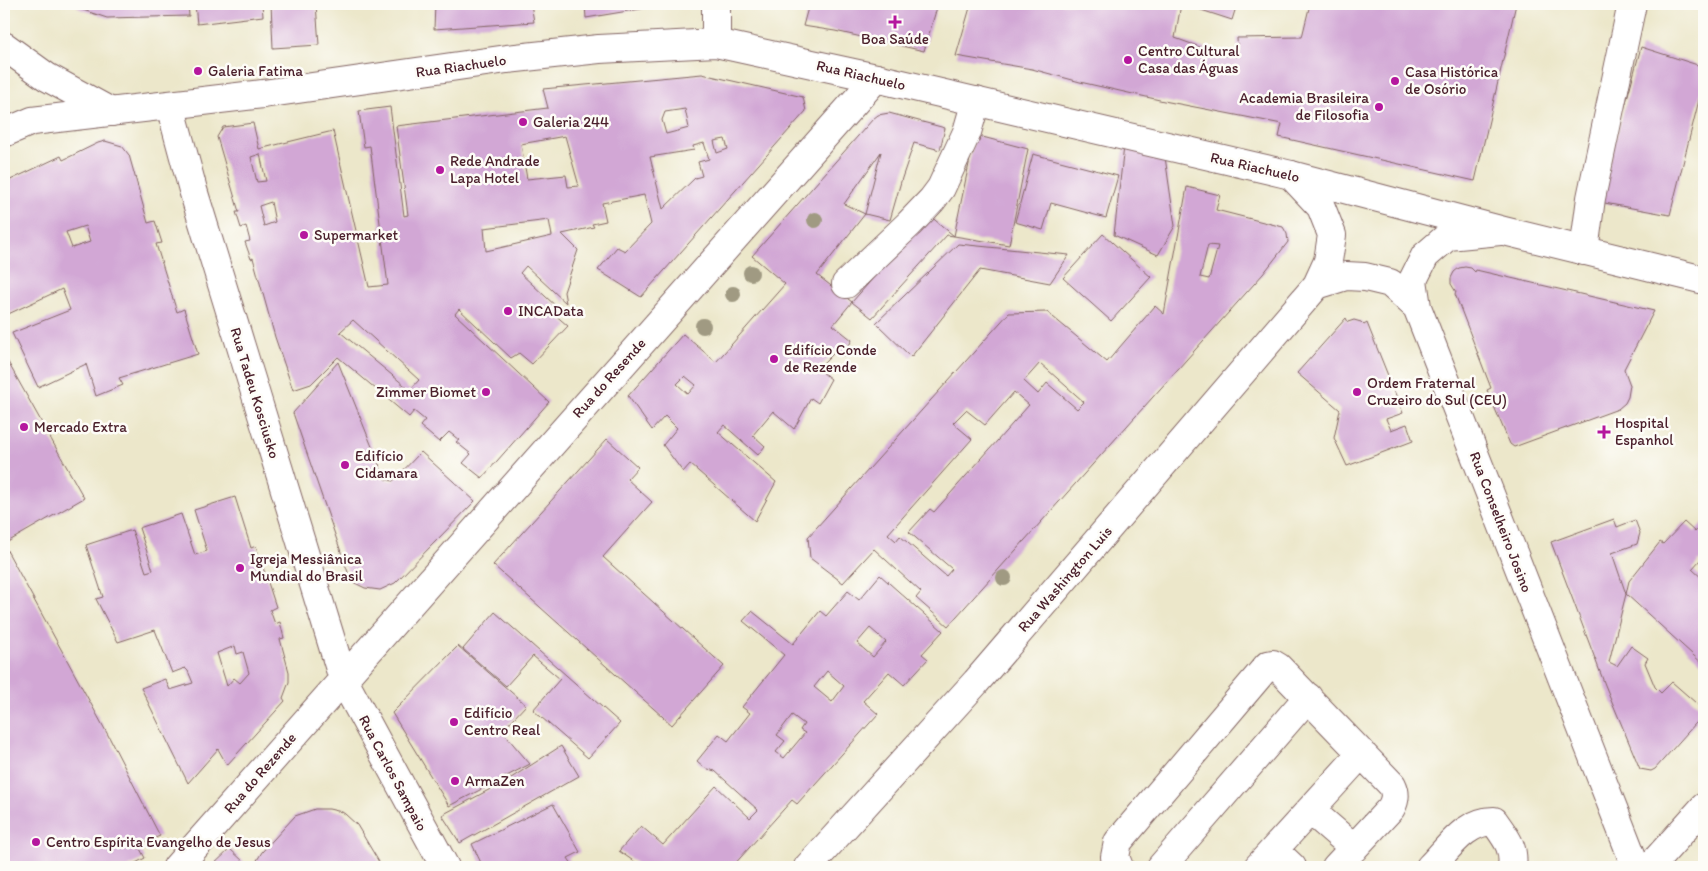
<svg xmlns="http://www.w3.org/2000/svg" width="1708" height="871" viewBox="0 0 1708 871" font-family="Itim,sans-serif">
	<rect width="100%" height="100%" fill="#fdfcf7"/>
	<filter id="ink" filterUnits="userSpaceOnUse"><feTurbulence type="fractalNoise" baseFrequency=".02" numOctaves="2"/><feDisplacementMap in="SourceGraphic" scale="10" xChannelSelector="R" yChannelSelector="G"/><feConvolveMatrix kernelMatrix="1 2 1 2 8 2 1 2 1" color-interpolation-filters="sRGB"/></filter>
	<filter id="wash" filterUnits="userSpaceOnUse"><feTurbulence type="fractalNoise" baseFrequency=".0096" numOctaves="4" result="noise"/><feDisplacementMap in="SourceGraphic" scale="20" xChannelSelector="R" yChannelSelector="G"/><feGaussianBlur stdDeviation="1.12" result="paint"/><feColorMatrix in="noise" values="0 0 0 0 0 0 0 0 0 0 0 0 0 0 0 0 0 1.4 0 .05"/><feComposite in="paint" operator="in"/></filter>
	<g filter="url(#wash)">
		<rect width="100%" height="100%" fill="#ece7ca"/>
		<g id="blocks">
			<path fill="#d2a7d5" fill-rule="evenodd" d="M75,4h113l1,12 -82,2 -27,-9z
				M195,4h67l1,12 -66,8z
				M271,4h45l3,41 -46,3z
				M435,4h96l3,18 -100,7z
				M585,4h79v1l-78,13z
				M809,4h129l-14,47 -89,-20 -32,-5z
				M971,4h210l-6,34 47,17 16,1 -1,-18 65,-1 8,-33h206l-41,177 -196,-44 3,-13 -118,-23 -84,-19 -48,-13 -76,-13z
				M1193,4h44l-5,16 -40,-13z
				M1641,47l63,20v13l-34,135 -71,-13z
				M702,74l101,23 3,14 -165,186 -43,-27 19,-23 8,4 26,-27 -7,-29 -42,8 4,18 -14,3 2,3 -32,7 16,16 -14,42 2,11 -40,-37 -6,7 38,35 -5,5 15,13 -36,38 -13,-11 -8,5 -52,-49 -4,5 94,88 -67,76 -19,-15 8,-9 -15,-12 3,-2 -10,-8 -10,10 -19,-16 5,-6 -11,-9 -5,6 -71,-60 -27,27 -18,6 -18,-53 -22,-79 -2,1 -6,-17 5,-1 -4,-15 -5,2 -5,-16h3l-22,-75 6,-10 30,-4 6,26 74,-18 36,156 19,-2 -18,-139 -6,1 -5,-36 31,-4 14,109 4,-1 -12,-89 152,-18 -5,-19zM685,109l4,19 -23,6 -4,-14 3,-8zM565,136l14,50 -11,1 -2,-12 -39,4 -6,-35zM725,139l3,10 -11,4 -3,-12zM704,143l5,16 -11,3 4,14 -7,2 -32,31 -13,-52 44,-7 -1,-4zM260,154l6,27 -9,1 -6,-25zM271,202l4,20 -11,4 -5,-20zM549,220l3,16 -66,15 -2,-23zM353,320l66,60 -9,10 -70,-58z
				M889,113l56,15 -5,22 -26,-7 -12,35 -12,42 -25,-6 16,-62 -37,52 21,10 -48,61 35,27 -19,23 19,15 -9,16 -6,-6 -19,19 13,10 -13,24 -7,-5 -17,31 -21,-18 -20,24 12,11 -7,9 -34,-30 -6,7 58,50 -21,39 -65,-57 -7,8 -20,-27 14,-17 -12,-12 -13,14 -24,-34 55,-62 33,28 69,-78 -33,-28 121,-137 5,-4zM685,376l11,9 -8,9 -11,-10z
				M975,135l53,14 -19,96 -55,-9z
				M105,141l17,5 7,9 19,68 7,-2 7,22 -6,1 21,68 7,-3 14,45 -79,24 4,7 -27,11 -10,-32 -48,23 -26,-54 58,-23 -8,-21 -58,27v-133l57,-27 2,4 35,-17zM85,226l5,16 -18,6 -6,-16z
				M1124,146l41,11 10,69 -17,29 -44,-20z
				M1033,154l85,22 -12,42 -55,-15 -8,27 -28,-8z
				M1187,187l33,8 -4,15 67,17 4,7 1,8 -25,32 -315,352 -32,-28 5,-6 -47,-43 -31,34 -33,-25 -2,-21 201,-224 38,-1 60,50 48,-56 9,8zM1208,245l10,1 -9,33 -9,-2zM1040,363l44,39 -7,7 -30,-26 -9,11 -14,-13zM1014,392l15,13 -95,107 -4,-3 -21,23 43,37 -6,7 -46,-40 -4,5 -8,-7 84,-95 -19,-16 13,-13 19,15z
				M929,215l25,21 -7,-1 -75,83 -20,-16z
				M1103,234l48,43 -40,44 -48,-43z
				M958,244l111,11 -19,28 -70,-13 -69,87 -35,-34z
				M1465,267l6,1 4,4 1,-2 178,41 -30,58 6,16 -2,12 -3,6 -7,6 -104,38 -4,-3 -23,-54 4,-2 -36,-94 1,-2 -5,-8v-6l3,-6 5,-4z
				M1346,318l2,4 6,-2 7,2 3,3 3,-2 36,90 -17,6 5,11 16,-6 6,17 -66,25 -13,-28 6,-28 -43,-37z
				M4,355l80,143 -80,46z
				M338,362l47,117 8,2 28,-29 54,49 -80,82 -15,7 -15,-2 -14,-7 -58,-168z
				M607,439l31,28 -11,12 25,23 -49,55 121,109 -52,59 -179,-160z
				M235,497l16,51 5,-2 20,61 -6,3 5,14 5,-2 4,16 -4,1 9,33v10l-6,16 2,3 -58,64 -9,-16 -30,34 -47,-95 24,-9 5,11 23,-7 -5,-12 -3,-3 -13,5 -17,-43 -37,12 -22,-43 7,-2 -17,-52 46,-15 14,42 7,-2 -14,-42 42,-14 14,41 12,-4 -13,-41zM235,646l2,8 6,-2 6,21 -9,10 -6,-5 -7,8 -10,-33z
				M1614,519l3,8 18,-7 5,13 -3,11 -25,9 14,41 -17,68 8,4 14,-20 17,12 -3,5 10,24 6,6 11,-11 32,28v4l-49,55 -4,2 -11,-2 -35,-84 -54,-143z
				M1684,522l11,10 9,-10v43l-4,-5 -8,9 12,11v85l-78,-71 3,-13 31,-39 3,2z
				M4,545l104,190 52,101 -22,9 7,13 -17,9h-118l-6,-12z
				M880,575l63,56 -21,23 6,5 -24,26 -15,-13 -26,29 15,13 -81,90 -5,-4 -60,67h-90l-23,-16 22,-25 22,19 53,-59 34,32 8,-8 -43,-39 -10,-3 -8,-7 22,-27 9,7 22,-28 -8,-6 42,-52 -41,-34 9,-10 41,33 27,-33 6,5 22,-25 11,9zM870,628l16,14 -13,15 -16,-14zM827,671l17,15 -12,16 -18,-15zM792,715l12,9 -4,6 5,3 -21,25 -8,-6 9,-11 -8,-6z
				M495,612l125,111 -32,35 -55,-48 27,-31 -27,-23 -27,30 -43,-37z
				M458,646l68,59 -24,26 28,33 -81,42 -57,-93z
				M561,746l18,30 -119,67 -18,-28 69,-37z
				M553,804l27,48 -12,6 6,9h-91l-11,-23z
				M315,809h14l13,3 3,2 12,11 25,42h-129l9,-15 33,-36z
				M230,849l14,13 -2,5h-31z"/>
		</g>
	</g>
	<g filter="url(#ink)">
		<use href="#blocks" fill-opacity="0" stroke="#836563" stroke-width="1"/>
		<g fill="none" stroke-linecap="round" stroke-linejoin="round">
			<defs>
				<path id="minor" d="M716,4v39
					M4,46l43,31 64,35
					M170,105l23,85 150,489 102,188
					M1500,231l-52,5 -23,20 -12,24 4,27 219,560
					M1584,251l7,-53 41,-194
					M846,284l63,-60 23,-24 9,-12 26,-56 9,-31
					M1317,285l29,-9 19,1 25,6 27,24
					M1310,810l44,38
					M1274,850l18,17
					M177,867l699,-789
					M808,867l168,-185 341,-397 11,-24 4,-26 -11,-28 -30,-32
					M1119,867l-4,-10 3,-15 150,-177 5,-1 5,3 114,118c4,8 4,14 -1,23l-55,59
					M1161,867l147,-170
					M1258,867l104,-114
					M1430,867c19,-19 35,-46 64,-46 11,16 21,26 18,46"/>
				<path id="major" d="M4,133l28,-12 231,-27 244,-35 92,-10 117,-6 160,35 415,97 213,56 200,49
					M1650,867l54,-60"/>
			</defs>
			<use href="#minor" stroke="#836563" stroke-width="30"/>
			<use href="#major" stroke="#836563" stroke-width="30"/>
			<use href="#minor" stroke="#fff" stroke-width="28"/>
			<use href="#major" stroke="#fff" stroke-width="28"/>
		</g>
		<g fill="#a09a82">
			<circle cx="815" cy="220" r="8"/>
			<circle cx="751" cy="273" r="8"/>
			<circle cx="733" cy="294" r="8"/>
			<circle cx="703" cy="326" r="8"/>
			<circle cx="1004" cy="578" r="8"/>
		</g>
	</g>
	<g fill="#b5179e" stroke="#fdfcf7" stroke-width="2">
		<path d="M892.5 14.5h5v5h5v5h-5v5h-5v-5h-5v-5h5z"/>
		<circle cx="1128" cy="60" r="5"/>
		<circle cx="198" cy="71" r="5"/>
		<circle cx="1395" cy="81" r="5"/>
		<circle cx="1379" cy="107" r="5"/>
		<circle cx="523" cy="122" r="5"/>
		<circle cx="440" cy="170" r="5"/>
		<circle cx="304" cy="235" r="5"/>
		<circle cx="508" cy="311" r="5"/>
		<circle cx="774" cy="359" r="5"/>
		<circle cx="486" cy="392" r="5"/>
		<circle cx="1357" cy="392" r="5"/>
		<circle cx="24" cy="427" r="5"/>
		<path d="M1601.5 424.5h5v5h5v5h-5v5h-5v-5h-5v-5h5z"/>
		<circle cx="345" cy="465" r="5"/>
		<circle cx="240" cy="568" r="5"/>
		<circle cx="454" cy="722" r="5"/>
		<circle cx="455" cy="781" r="5"/>
		<circle cx="36" cy="842" r="5"/>
	</g>
	<g text-anchor="middle" stroke-width="5" stroke-linejoin="round" paint-order="stroke">
		<g font-size="15" fill="#4a1f2b" stroke="#fdfcf7" text-anchor="start">
			<text x="895" y="44" text-anchor="middle">Boa Saúde</text>
			<text x="1138" y="56">Centro Cultural<tspan x="1138" dy="17">Casa das Águas</tspan></text>
			<text x="208" y="76">Galeria Fatima</text>
			<text x="1405" y="77">Casa Histórica<tspan x="1405" dy="17">de Osório</tspan></text>
			<text x="1369" y="103" text-anchor="end">Academia Brasileira<tspan x="1369" dy="17">de Filosofia</tspan></text>
			<text x="533" y="127">Galeria 244</text>
			<text x="450" y="166">Rede Andrade<tspan x="450" dy="17">Lapa Hotel</tspan></text>
			<text x="314" y="240">Supermarket</text>
			<text x="518" y="316">INCAData</text>
			<text x="784" y="355">Edifício Conde<tspan x="784" dy="17">de Rezende</tspan></text>
			<text x="1367" y="388">Ordem Fraternal<tspan x="1367" dy="17">Cruzeiro do Sul (CEU)</tspan></text>
			<text x="476" y="397" text-anchor="end">Zimmer Biomet</text>
			<text x="1615" y="428">Hospital<tspan x="1615" dy="17">Espanhol</tspan></text>
			<text x="34" y="432">Mercado Extra</text>
			<text x="355" y="461">Edifício<tspan x="355" dy="17">Cidamara</tspan></text>
			<text x="250" y="564">Igreja Messiânica<tspan x="250" dy="17">Mundial do Brasil</tspan></text>
			<text x="464" y="718">Edifício<tspan x="464" dy="17">Centro Real</tspan></text>
			<text x="465" y="786">ArmaZen</text>
			<text x="46" y="847">Centro Espírita Evangelho de Jesus</text>
		</g>
		<g font-size="15" fill="#4a1f2b" stroke="#fdfcf7">
			<text transform="translate(461 66) rotate(-8)" y="5">Rua Riachuelo</text>
			<text transform="translate(861 75) rotate(13)" y="5">Rua Riachuelo</text>
			<text transform="translate(1255 167) rotate(13)" y="5">Rua Riachuelo</text>
			<text transform="translate(609 378) rotate(-48)" y="5">Rua do Resende</text>
			<text transform="translate(255 393) rotate(73)" y="5">Rua Tadeu Kosciusko</text>
			<text transform="translate(1501 522) rotate(69)" y="5">Rua Conselheiro Josino</text>
			<text transform="translate(1065 579) rotate(-49)" y="5">Rua Washington Luis</text>
			<text transform="translate(260 773) rotate(-49)" y="5">Rua do Rezende</text>
			<text transform="translate(393 773) rotate(62)" y="5">Rua Carlos Sampaio</text>
		</g>
	</g>
	<rect width="1708" height="871" fill="none" stroke="#fdfcf7" stroke-width="20"/>
</svg>
